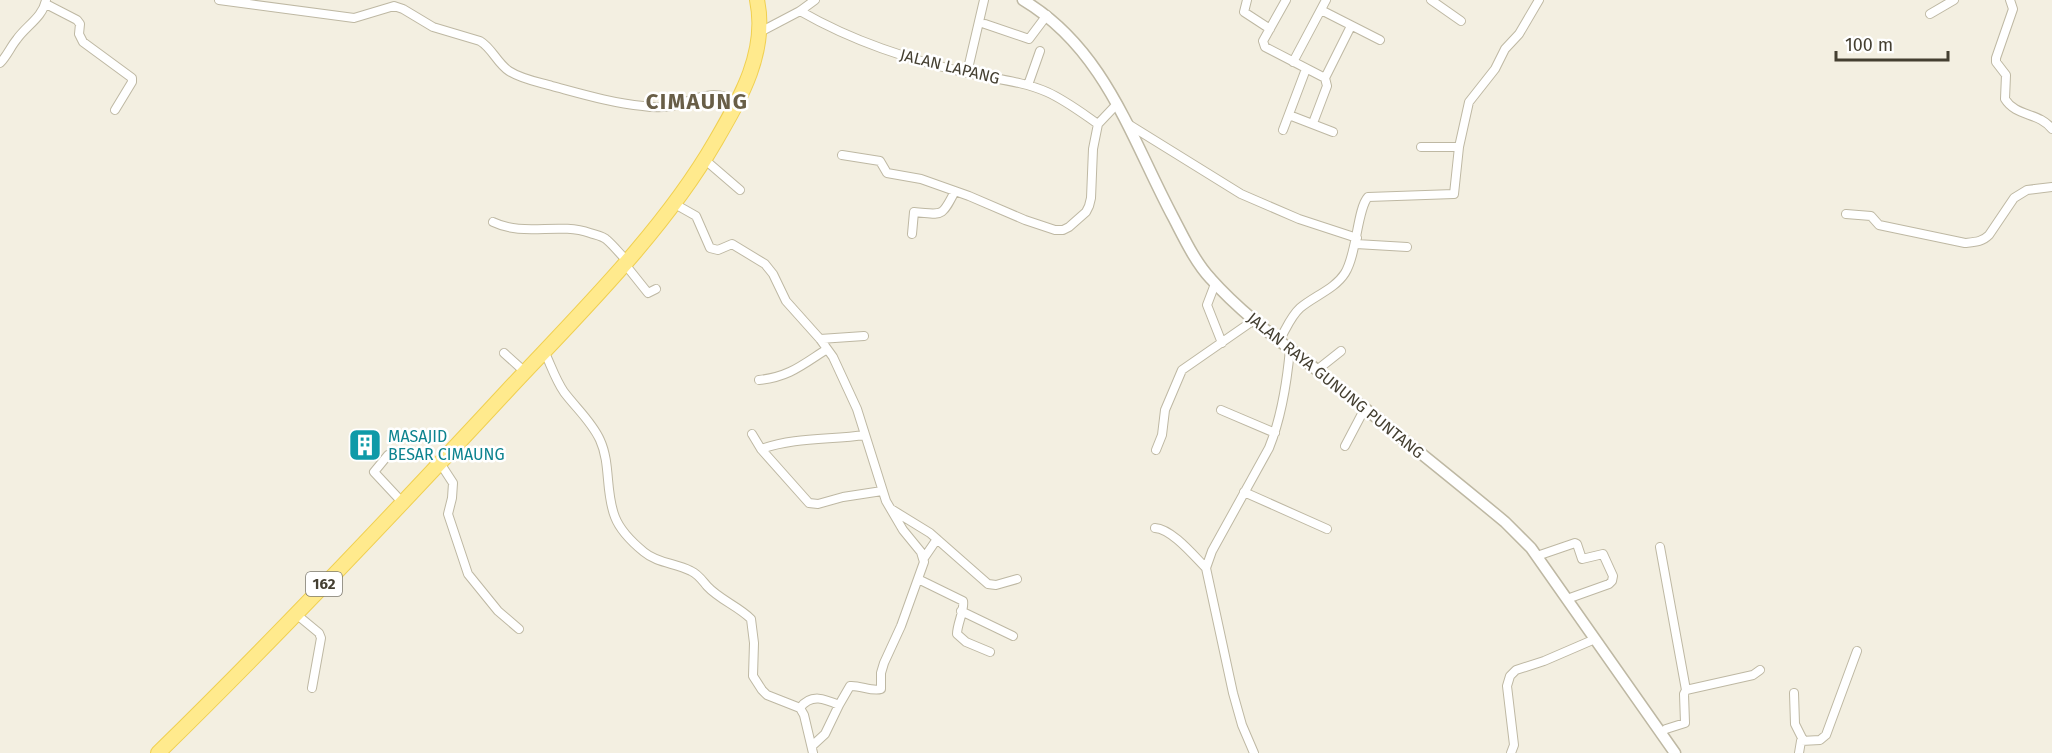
<svg xmlns="http://www.w3.org/2000/svg" width="2052" height="753" viewBox="0 0 2052 753" font-family="'Fira Sans',sans-serif">
	<rect width="100%" height="100%" fill="#f3efe1"/>
	<g fill="none" stroke-linecap="round" stroke-linejoin="round">
		<defs>
			<path id="minor" d="M219,0l135,18 40,-12 9,3 30,18 47,14c12,7 17,22 29,30 12,8 29,11 43,15 30,8 60,17 91,20 12,2 24,2 36,-2 21,-7 37,-15 57,-2
				M1247,0l-3,12 26,17
				M1286,0l-23,41 2,6 60,31 26,-52
				M1431,0l30,21
				M2010,0l3,9 -17,49v4l10,13 -1,24c11,18 34,13 47,30
				M46,4l31,16 3,4 -1,10 4,8 49,36v4l-17,28
				M1321,10l59,30
				M800,11c54,31 108,48 167,62 27,6 55,8 80,19 18,8 35,21 51,32
				M1930,14l24,-14
				M985,24l44,15 18,-24
				M760,32l40,-21 15,-11
				M1293,62l33,-62
				M0,63c7,-7 11,-17 17,-24 9,-13 26,-22 29,-39
				M967,73l17,-73
				M1028,85l12,-34
				M1289,115l44,17
				M1313,123l14,-37 -2,-8
				M1128,124l113,70 58,25 58,19
				M1283,130l23,-61
				M1421,147h38
				M842,155l38,6 7,12 34,6 48,17 56,24 30,10h8l6,-3 17,-15 3,-6 2,-8 2,-49 5,-25 19,-20
				M704,159l36,31
				M673,203l23,13 14,32 8,2 14,-6 33,20 8,10 13,27 34,38 13,18 24,52 29,92 17,29 18,22 3,10 -23,64 -17,37 -3,10v16c-9,3 -21,-4 -31,-3l-11,19c-14,-6 -28,-12 -39,3
				M1846,214l25,2 8,9 86,18c10,-1 17,-1 24,-8l25,-37 13,-8 25,-3
				M493,222c31,15 65,0 97,11 6,2 13,3 17,7 7,6 13,14 20,21
				M912,234l2,-22c28,2 27,7 41,-21
				M1356,244l51,3
				M624,263l24,30 8,-4
				M1215,284l-8,21 15,38
				M820,339l44,-3
				M1280,339c6,-10 11,-23 20,-31 14,-12 35,-19 45,-35 12,-19 12,-64 23,-76l86,-3 5,-47 10,-45 26,-33 10,-20 14,-15 20,-34
				M544,351c7,14 11,28 20,41 12,16 28,30 36,48 11,24 5,52 15,77 5,13 18,26 29,35 13,11 31,11 47,19 7,3 11,9 16,15 13,14 31,20 44,33l3,24 -1,33 9,14 5,5 33,13 4,7 9,38
				M504,353l21,19
				M1317,370l24,-19
				M759,380c30,-3 43,-15 68,-31
				M1221,410l54,23
				M752,434l9,15 48,54 9,1 25,-7 39,-6
				M1345,446l20,-38
				M761,449c34,-12 69,-9 104,-14
				M1156,450l6,-15 3,-25 17,-40 72,-50
				M388,455l-14,17 28,30
				M440,463l13,20 -1,15 -4,16 20,60 30,37 21,18
				M1244,492l83,37
				M891,509l39,24 58,51 8,1 21,-6
				M1155,528c17,1 39,28 51,40
				M1660,547l26,143
				M1537,556l38,-13 2,1 5,15 21,-5 10,22 -1,5 -3,3 -42,15
				M924,558l13,-19
				M918,579l45,22c2,8 -6,23 -6,33l9,8 24,10
				M961,611l52,25
				M296,614l23,19 2,5 -9,50
				M1794,693l1,31 8,16
				M1661,733l5,-4 19,-6 -1,-29 2,-4 67,-15 7,-5
				M812,746l13,-12 14,-29
				M1254,753l-12,-28 -9,-32 -27,-125 6,-17 57,-103c13,-32 18,-66 21,-99
				M1511,753l3,-8 -7,-59 3,-10 6,-6 28,-9 51,-22
				M1799,753l2,-12 19,-1 6,-5 31,-84"/>
			<path id="tertiary" d="M1023,0c82,49 108,138 150,217 11,21 22,45 38,62 32,36 73,65 111,95 61,49 123,98 183,148l26,26 144,205"/>
			<path id="primary" d="M158,753c120,-117 235,-239 349,-362 70,-75 156,-159 208,-249 25,-43 53,-90 42,-142"/>
		</defs>
		<use href="#minor" stroke="#beb8a3" stroke-width="10"/>
		<use href="#tertiary" stroke="#beb8a3" stroke-width="13"/>
		<use href="#primary" stroke="#f0d051" stroke-width="16"/>
		<use href="#minor" stroke="#fff" stroke-width="8"/>
		<use href="#tertiary" stroke="#fff" stroke-width="10"/>
		<use href="#primary" stroke="#ffea8d" stroke-width="14"/>
	</g>
	<defs>
		<symbol id="building-square" viewBox="-11 -11 22 22"><rect x="-9" y="-9" width="18" height="18" rx="4" fill="#0f9aa8" stroke="#fff"/><path d="M-4-6H4V6H1V3H-1V6H-4ZM-2.5-4.3h1.7v1.8h-1.7ZM.8-4.3h1.7v1.8H.8ZM-2.5-1h1.7V.8h-1.7ZM.8-1h1.7V.8H.8Z" fill="#fff"/></symbol>
	</defs>
	<g fill-rule="evenodd">
		<use href="#building-square" x="346" y="426" width="38" height="38"/>
	</g>
	<g text-anchor="middle" stroke-width="5" stroke-linejoin="round" paint-order="stroke">
		<rect fill="#fff" stroke="#7c796f" stroke-width="1.5" x="306" y="572" width="36" height="24" rx="4.5"/>
		<g font-size="15" font-weight="bold" fill="#443f31">
			<text x="324" y="589">162</text>
		</g>
		<g font-size="16" fill="#443f31" stroke="#fff">
			<text transform="translate(950 66) rotate(14)" y="6">JALAN LAPANG</text>
			<text transform="translate(1336 385) rotate(39)" y="6">JALAN RAYA GUNUNG PUNTANG</text>
		</g>
		<g font-size="16" fill="#0d838f" stroke="#fff" text-anchor="start">
			<text x="388" y="442">MASAJID<tspan x="388" dy="18">BESAR CIMAUNG</tspan></text>
		</g>
		<g font-size="22" font-weight="bold" letter-spacing="1.5" fill="#685e47" stroke="#fff">
			<text x="697" y="109">CIMAUNG</text>
		</g>
	</g>
	<path d="M1836 51v9h112v-9" fill="none" stroke="#443f31" stroke-width="3"/>
	<text x="1845" y="51" font-size="18" fill="#443f31" stroke="#ffffff" stroke-width="4.5" paint-order="stroke">100 m</text>
</svg>
